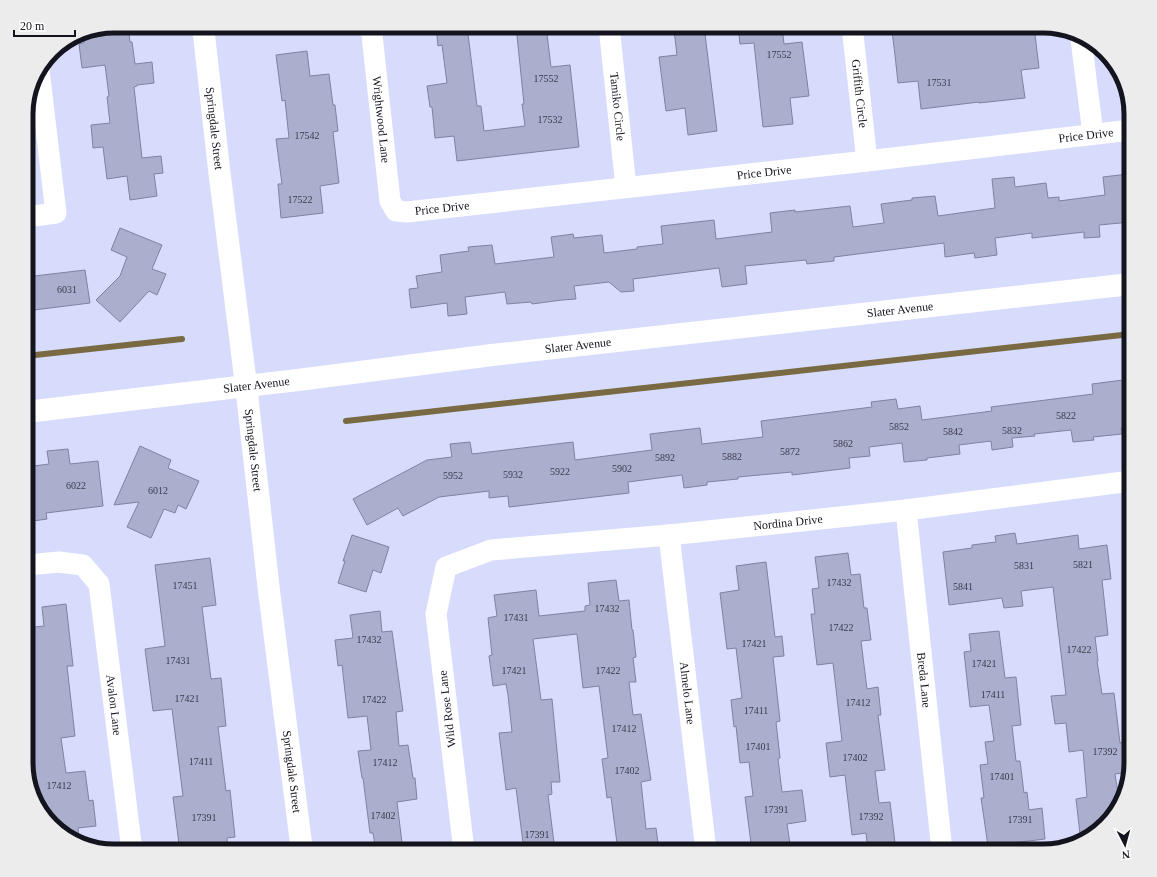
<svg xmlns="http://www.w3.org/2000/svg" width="1157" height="877" viewBox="0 0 1157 877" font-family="Georgia,serif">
	<rect width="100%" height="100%" fill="#d8dcfc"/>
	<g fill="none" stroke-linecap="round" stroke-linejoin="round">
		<path stroke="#796a43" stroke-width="6" d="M26,356l156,-17
			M346,421l785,-87"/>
	</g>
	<path fill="#abafce" stroke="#7f829f" d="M114,26h14l2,16h2l3,22 17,-2 2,21 -17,2v1l-3,1 8,71 19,-2 2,17 -9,1 3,22 -27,4 -3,-24 -20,3 -4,-32 -10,1 -2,-23 19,-2 -3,-26 2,-1 -4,-31 -23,3 -3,-24 5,-1 -1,-11z
		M436,26h31l10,80h4l3,25 41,-5 -3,-22h2l-8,-78h30l5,41 19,-2 9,82 -122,14 -3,-25 -19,2 -3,-31h-2l-3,-21 20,-3 -5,-38 -4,1z
		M704,26l13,105 -29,4 -3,-27 -19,3 -7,-54 18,-2 -3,-25z
		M738,26h44l2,18 18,-2 7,54 -19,2 3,26 -30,3 -9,-84 -14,1z
		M911,26h123l5,42 -18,2 4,28 -46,5v-1l-58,7 -3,-28 -20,2 -3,-28 -3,-24 19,-2z
		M307,51l3,25 19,-2 4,31h2l3,26 -5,1 6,51 -19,3 3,27 -42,5 -3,-34h4l-6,-45 13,-1 -4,-38 -3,1 -6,-46z
		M1128,174l3,24v24l-32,3 1,12 -16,1v-6l-52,6v-5l-37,5 2,17 -22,3 -1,-5 -29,4 -1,-14 -110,14v4l-27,3 -1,-4 -61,6 2,18 -25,3 -3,-19 -86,11 1,12 -13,1 -12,-10 -35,4 2,13 -14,1 -30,4 -1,-2 -24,2 -2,-12 -40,5 2,17 -19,2 -1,-13 -36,5 -2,-19 9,-1 -2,-12 26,-4 -2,-17 29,-4 -1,-4 24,-2 3,19 25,-3 34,-4 -3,-20 22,-3 1,4 28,-3 2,18 33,-4v-2l26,-3 -2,-18 53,-6 2,19 56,-7 -2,-19 25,-3v2l55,-6 3,21 31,-4 -3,-19 31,-4v-2l23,-2 3,20 57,-8 -3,-29 22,-2 1,10 31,-4 2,15 11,-1v4l46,-6 -2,-18z
		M120,228l42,17 -10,24 14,5 -9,21 -8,-4 -29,31 -24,-22 24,-24 7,-19 -16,-7z
		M85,270l5,33 -64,8v-34z
		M1131,379v48l-10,1 1,6 -29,3 1,3 -21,2 -2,-12 -37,4 1,2 -23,2 1,9 -21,3 -1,-9 -32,4 1,9 -33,4v2l-23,2 -2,-19 -33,4 1,9 -21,2 1,10 -58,7v-3l-54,5v2l-31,3v3l-23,3 -2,-13 -54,7 1,11 -120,14 -1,-11 -19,2v-7l-50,6 -36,19 -5,-8 -31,17 -14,-26 74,-39 25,-3 -2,-13 20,-2 2,12 101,-12 2,18 77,-10 -2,-16 50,-6 2,16 61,-7 -2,-16 111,-14 -1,-5 25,-3 2,10 22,-3 2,14 70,-9 -1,-4 102,-13 -1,-10z
		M140,446l31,14 -3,8 31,13 -13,28 -8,-4 -3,8 -11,-4 -13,29 -24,-11 12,-25 -25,3z
		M68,449l2,15 28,-3 5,45 -57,7 1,6 -21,3v-55l23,-3 -2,-13z
		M1015,533l2,11 61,-9 1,14 28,-4 4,34 -9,1 6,55 -13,2 3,24h-1l5,33 12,-1 6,50 5,-1 4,28 -1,2 -13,2 4,25 -6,18 -19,15 -14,2 -4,-35 11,-2 -4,-47 -14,2 -3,-29 -11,1 -4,-28 15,-1 -13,-108 -32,4 2,15 -19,2 -2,-10 -53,7 -6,-53 29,-4v-3l24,-3 -1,-6z
		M352,535l37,12 -8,26 -8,-3 -7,22 -28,-9 7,-22h-2z
		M848,553l3,22 9,-1 4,34h3l4,32 -10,1 6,48 11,-2 3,28h-3l7,55 -10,1 4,32 11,-1 6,49h-28l-2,-18 -14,2 -7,-60 -15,2 -4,-34 16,-2 -9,-78 -16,2 -6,-51h4l-3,-25 7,-1 -4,-31z
		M210,558l6,47 -14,2 9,72 10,-1 5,48 -8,1 8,64 4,-1 5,47 -8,1 1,13h-44v-8l-5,1 -6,-47 10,-1 -11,-87 -19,2 -8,-62 20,-3 -10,-81z
		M766,562l9,75 7,-1 2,20 -11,1 7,64 -4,1 4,36 -2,1 4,33 20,-2 4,31 -19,3 4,27h-39l-7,-54 8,-1 -4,-34 -9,1 -4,-37 -2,1 -3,-27 11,-2 -6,-50 -9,1 -7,-56 19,-3 -3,-24z
		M616,580l3,21 10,-1 3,30h1l3,27 -3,1 3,24h-7l4,33 8,-1 10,66 -10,2 5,47 10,-1 3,23h-41l-7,-54 -4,1 -5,-39 6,-1 -9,-72 -16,2 -6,-54 -44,5 8,61 11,-1 8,83h-9l1,12 -4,1 7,56h-31l-8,-63 -10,2 -7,-57 13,-1 -4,-37 -2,-11 -13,2 -4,-30 3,-1 -4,-37 9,-2 -3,-21 42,-5 3,26 46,-5v-5l5,-1 -2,-22z
		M66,604l7,62h-6l8,70 -14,2 5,35 19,-2 4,30 4,-1 3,26 -18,2 1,11 -19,-6 -25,-31 -9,-34v-140l18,-2 -2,-19z
		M380,611l2,21 10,-1 11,80 -7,1 3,34 9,-1 5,33h2l2,21 -20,3 6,49h-27l-3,-18h-3l-7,-55h-1l-4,-27 13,-1 -4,-34 -19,2 -6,-53 -4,1 -3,-26 18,-2 -3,-23z
		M999,631l6,47 11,-1 5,48 -9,1 4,35h4l4,32 3,-1 2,18 13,-2 3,31 -57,7 -7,-48h3l-4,-33 8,-1 -3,-22 9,-1 -5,-36 -19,2 -6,-55 7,-1 -2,-17z"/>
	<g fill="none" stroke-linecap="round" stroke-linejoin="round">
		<g stroke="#fff" stroke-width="21">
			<path id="s1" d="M371,26l19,175 6,10 11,1 460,-51 264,-31"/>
			<path id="s2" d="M609,26l17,161"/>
			<path id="s3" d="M852,26l15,135"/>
			<path d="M1081,39l12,95"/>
			<path d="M26,217l30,-4 -17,-143"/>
			<path id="s4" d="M906,510l36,341"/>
			<path id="s5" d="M669,535l37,316"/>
			<path id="s6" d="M26,565l33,-3 24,3 16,19 33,267"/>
			<path id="s7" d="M464,851l-28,-237 10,-47 45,-17 178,-15 237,-25 225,-29"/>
		</g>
		<g stroke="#fff" stroke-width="22">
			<path id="s8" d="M203,26l16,143 27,216 23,206 33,260"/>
			<path id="s9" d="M26,412l272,-32 194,-25 639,-71"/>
		</g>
	</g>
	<g text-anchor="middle" stroke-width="3" stroke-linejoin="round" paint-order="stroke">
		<g font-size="10" fill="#3a3b4b">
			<text x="779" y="58">17552</text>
			<text x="546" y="82">17552</text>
			<text x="939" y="86">17531</text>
			<text x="550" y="123">17532</text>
			<text x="307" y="139">17542</text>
			<text x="300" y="203">17522</text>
			<text x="67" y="293">6031</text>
			<text x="1066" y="419">5822</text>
			<text x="899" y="430">5852</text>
			<text x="1012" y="434">5832</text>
			<text x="953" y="435">5842</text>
			<text x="843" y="447">5862</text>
			<text x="790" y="455">5872</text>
			<text x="732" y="460">5882</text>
			<text x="665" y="461">5892</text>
			<text x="622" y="472">5902</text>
			<text x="560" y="475">5922</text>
			<text x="513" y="478">5932</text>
			<text x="453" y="479">5952</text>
			<text x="76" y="489">6022</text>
			<text x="158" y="494">6012</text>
			<text x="1083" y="568">5821</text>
			<text x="1024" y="569">5831</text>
			<text x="839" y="586">17432</text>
			<text x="185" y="589">17451</text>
			<text x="963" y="590">5841</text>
			<text x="607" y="612">17432</text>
			<text x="516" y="621">17431</text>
			<text x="841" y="631">17422</text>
			<text x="369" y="643">17432</text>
			<text x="754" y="647">17421</text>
			<text x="1079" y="653">17422</text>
			<text x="178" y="664">17431</text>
			<text x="984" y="667">17421</text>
			<text x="514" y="674">17421</text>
			<text x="608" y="674">17422</text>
			<text x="993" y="698">17411</text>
			<text x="187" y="702">17421</text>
			<text x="374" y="703">17422</text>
			<text x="858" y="706">17412</text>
			<text x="756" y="714">17411</text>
			<text x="624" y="732">17412</text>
			<text x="758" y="750">17401</text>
			<text x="1105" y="755">17392</text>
			<text x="855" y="761">17402</text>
			<text x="201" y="765">17411</text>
			<text x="385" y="766">17412</text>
			<text x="627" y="774">17402</text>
			<text x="1002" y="780">17401</text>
			<text x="59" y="789">17412</text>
			<text x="776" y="813">17391</text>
			<text x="383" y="819">17402</text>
			<text x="871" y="820">17392</text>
			<text x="204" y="821">17391</text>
			<text x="1020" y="823">17391</text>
			<text x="537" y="838">17391</text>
		</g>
		<g font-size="12" fill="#14141f" stroke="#fff">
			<text dy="4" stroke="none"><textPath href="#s3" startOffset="68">Griffith Circle</textPath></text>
			<text dy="4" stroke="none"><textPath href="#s2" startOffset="81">Tamiko Circle</textPath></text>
			<text dy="4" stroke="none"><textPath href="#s1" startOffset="94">Wrightwood Lane</textPath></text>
			<text dy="4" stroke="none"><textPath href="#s8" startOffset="103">Springdale Street</textPath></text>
			<text dy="4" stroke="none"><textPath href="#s1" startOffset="882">Price Drive</textPath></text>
			<text dy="4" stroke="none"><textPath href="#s1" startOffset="558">Price Drive</textPath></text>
			<text dy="4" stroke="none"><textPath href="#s1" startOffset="234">Price Drive</textPath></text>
			<text dy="4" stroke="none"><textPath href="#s9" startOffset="880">Slater Avenue</textPath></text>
			<text dy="4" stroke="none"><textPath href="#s9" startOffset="556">Slater Avenue</textPath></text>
			<text dy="4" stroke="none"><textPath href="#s9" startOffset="232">Slater Avenue</textPath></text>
			<text dy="4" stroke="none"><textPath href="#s8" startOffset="427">Springdale Street</textPath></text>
			<text dy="4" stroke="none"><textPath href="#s7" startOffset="633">Nordina Drive</textPath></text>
			<text dy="4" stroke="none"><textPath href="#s4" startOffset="171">Breda Lane</textPath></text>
			<text dy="4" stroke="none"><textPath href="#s5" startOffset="159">Almelo Lane</textPath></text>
			<text dy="4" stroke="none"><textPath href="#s6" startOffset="204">Avalon Lane</textPath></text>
			<text transform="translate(447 709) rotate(-97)" y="4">Wild Rose Lane</text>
			<text dy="4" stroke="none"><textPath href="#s8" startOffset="751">Springdale Street</textPath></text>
		</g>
	</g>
	<path d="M0 0H1157V877H0ZM114 33H1043A81 81 0 0 1 1124 114V763A81 81 0 0 1 1043 844H114A81 81 0 0 1 33 763V114A81 81 0 0 1 114 33Z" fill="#ececed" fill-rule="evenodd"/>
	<path fill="none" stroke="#14141f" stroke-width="5" d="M114 33H1043A81 81 0 0 1 1124 114V763A81 81 0 0 1 1043 844H114A81 81 0 0 1 33 763V114A81 81 0 0 1 114 33Z"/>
	<g transform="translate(1125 845) rotate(174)" stroke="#ffffff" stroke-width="3" paint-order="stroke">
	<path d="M0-3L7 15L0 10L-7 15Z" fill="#14141f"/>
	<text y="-6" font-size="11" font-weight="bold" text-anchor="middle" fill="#14141f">N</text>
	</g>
	<path d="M14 30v6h61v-6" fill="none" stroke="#14141f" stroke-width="2"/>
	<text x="20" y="30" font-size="12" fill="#14141f" stroke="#ffffff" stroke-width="3" paint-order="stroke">20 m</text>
</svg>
